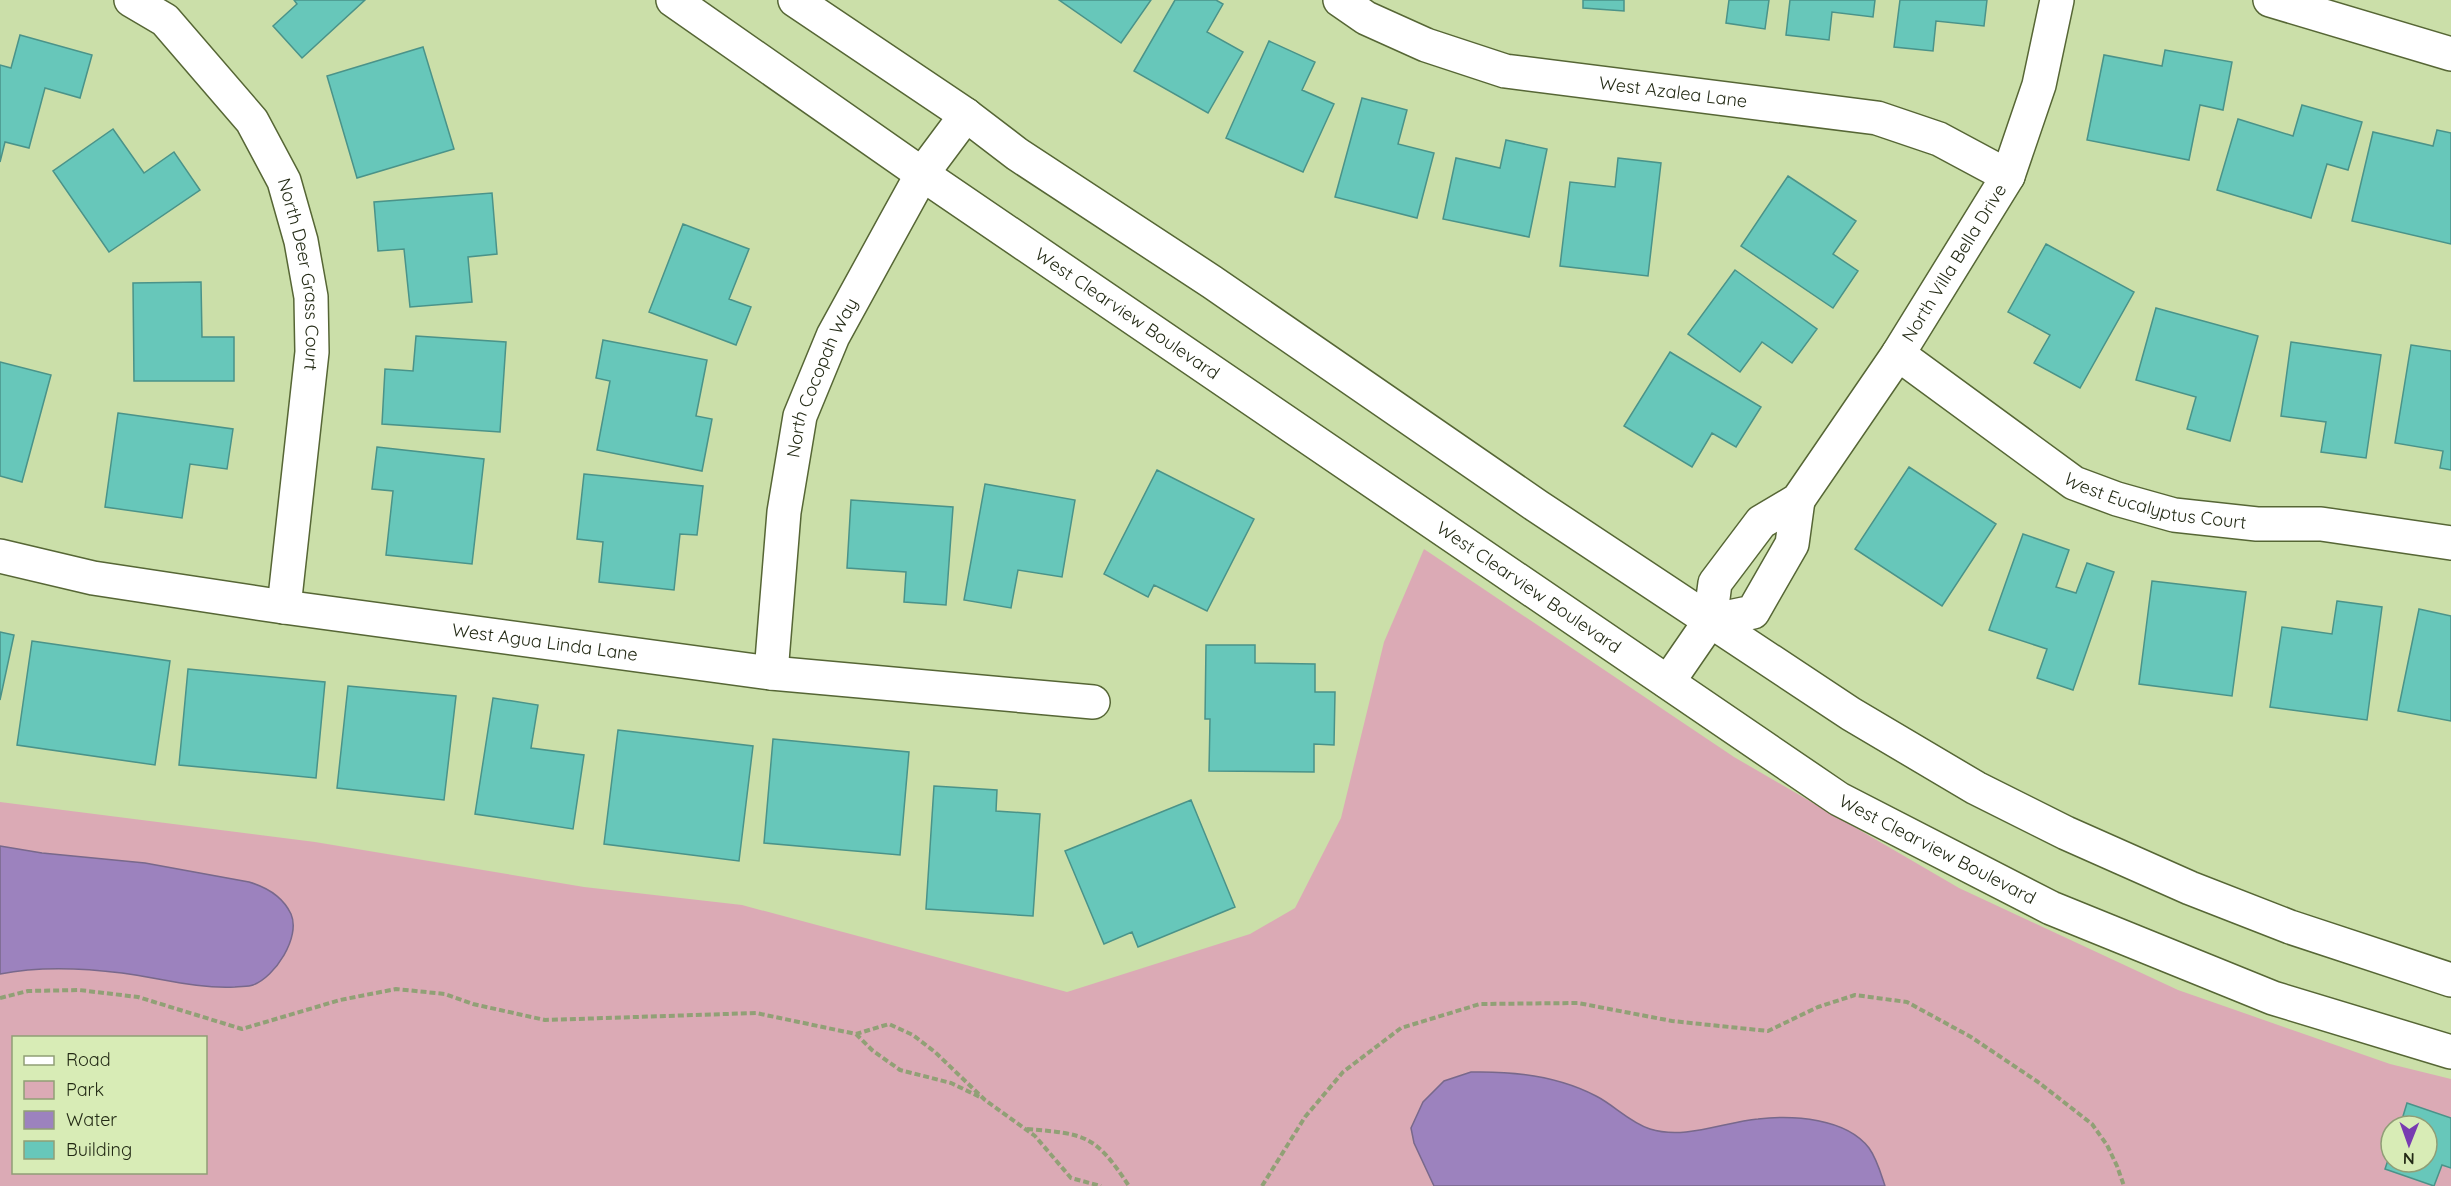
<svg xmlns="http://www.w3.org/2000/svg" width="2451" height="1186" viewBox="0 0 2451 1186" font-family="Quicksand,sans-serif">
	<rect width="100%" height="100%" fill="#cbdfa9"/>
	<path fill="#dbaab5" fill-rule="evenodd" d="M1424,549l310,208 225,131 219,102 212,74 61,15v107h-2451v-384l315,40 269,45 158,18 325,87 183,-58 45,-26 46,-90 43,-176zM14,1038h192v134h-192zM2391,1126h36v36h-36z"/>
	<path fill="#9c82be" stroke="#78688b" stroke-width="1.5" d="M0,846l42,7 103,10 104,19c17,5 34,15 42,32 10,23 -16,63 -38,71 -5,2 -12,1 -18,2 -38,2 -75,-9 -113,-14 -40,-5 -82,-7 -122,1z
		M1471,1072c42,-1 87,4 125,24 18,9 33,26 54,33 35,11 74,-7 108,-10 35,-4 88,-1 111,29 8,11 12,26 16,38h-451l-20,-43 -3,-15 12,-26 21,-21z"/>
	<path fill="#67c7ba" stroke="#4a9389" stroke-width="1.5" d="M294,0h71l-63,58 -29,-32 24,-22z
		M1059,0h92l-30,43z
		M1175,0h41l7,4 -16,28 36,20 -35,61 -74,-42z
		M1583,0h41v11l-41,-3z
		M1729,0h40l-4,29 -39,-6z
		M1790,0h85l-2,17 -41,-5 -3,28 -43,-5z
		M1900,0h87l-3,26 -48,-5 -3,30 -39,-4z
		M20,35l72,20 -12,43 -35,-10 -16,60 -24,-6 -5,20v-97l11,3z
		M1269,41l46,21 -13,28 32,14 -31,68 -77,-34z
		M423,47l31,102 -97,29 -30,-102z
		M2165,50l67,12 -9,48 -23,-5 -11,55 -102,-20 17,-85 58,11z
		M1362,98l45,12 -9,34 36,9 -17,65 -82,-21z
		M2302,105l60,17 -14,48 -21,-6 -16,54 -94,-28 21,-71 55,17z
		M113,129l31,44 30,-21 26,38 -91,62 -56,-81z
		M2437,130l14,3v111l-99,-23 21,-89 60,14z
		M1506,140l41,9 -18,88 -86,-18 13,-61 44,10z
		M1618,158l43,5 -13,113 -88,-10 10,-84 45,5z
		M1788,176l68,45 -23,33 25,17 -25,37 -92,-62z
		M492,193l5,61 -29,3 4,45 -62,5 -6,-58 -26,2 -4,-49z
		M683,224l66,25 -20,50 22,8 -15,38 -87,-33z
		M2046,244l88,48 -54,96 -46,-25 16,-28 -42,-23z
		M1735,270l82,59 -25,34 -30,-21 -22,30 -52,-38z
		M201,282l1,55h32v44h-100l-1,-98z
		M2156,308l102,28 -28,105 -43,-12 9,-32 -60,-17z
		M416,336l90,6 -6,90 -118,-8 3,-55 28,2z
		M603,340l104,20 -11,56 16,3 -10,52 -105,-21 13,-69 -14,-3z
		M2291,342l90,13 -15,103 -45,-6 5,-30 -45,-6z
		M2411,345l40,6v119l-11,-2 3,-17 -48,-8z
		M1670,352l91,55 -25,40 -24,-14 -20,34 -68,-41z
		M0,362l51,13 -29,107 -22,-6z
		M118,413l115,16 -6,40 -37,-5 -8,54 -77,-11z
		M377,447l107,12 -12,105 -86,-9 7,-64 -21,-2z
		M1909,467l87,57 -54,82 -87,-57z
		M1157,470l97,49 -47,92 -53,-26 -6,12 -44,-23z
		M584,474l119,12 -6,49 -17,-1 -6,56 -75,-8 4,-40 -26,-3z
		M985,484l90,16 -13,77 -44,-7 -7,38 -47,-8z
		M851,500l102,7 -7,98 -42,-3 2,-30 -59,-4z
		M2023,534l46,16 -13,37 20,6 11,-30 27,9 -41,118 -36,-12 10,-29 -58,-19z
		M2152,581l94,11 -14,104 -93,-12z
		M2337,601l45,6 -15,113 -97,-13 12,-80 50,7z
		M2419,609l32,7v105l-53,-10z
		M0,632l14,3 -14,65z
		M32,641l138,20 -15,104 -138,-20z
		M1206,645h49v18l60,1v28h20l-1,53 -20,-1v28l-105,-1 1,-52h-5z
		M188,669l137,13 -9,96 -137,-13z
		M348,686l108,10 -12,104 -107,-12z
		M493,698l45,7 -7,43 53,7 -11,74 -98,-15z
		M618,730l135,16 -14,115 -135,-17z
		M773,739l136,13 -9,103 -136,-12z
		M934,786l63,4 -1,21 44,3 -7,102 -107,-7z
		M1191,800l44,107 -97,40 -6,-15 -28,12 -39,-93z
		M2407,1103l44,15v50l-9,-3 -8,21 -49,-17 6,-18v11h36v-36h-27z"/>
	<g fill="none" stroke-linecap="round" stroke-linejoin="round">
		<defs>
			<g id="minor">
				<path id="s1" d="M131,0l34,20 87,101 32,60 17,60 10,56 1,55 -28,255"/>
				<path id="s2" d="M673,0l249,174 917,625 212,109 222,90 178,54"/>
				<path d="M795,0l171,115 51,39 195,128 325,224 314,208 125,74 90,45 124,55 100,39 161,53"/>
				<path id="s3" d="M1340,0l26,18 60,27 79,26 372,47 62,21 69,37"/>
				<path d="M2270,0l181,54"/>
				<path id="s4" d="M1898,354l176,129 43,16 57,16 83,9h64l130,19"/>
				<path id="s5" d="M0,556l93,22 191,29 487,66 322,29"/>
				<path d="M1710,621l43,-9 39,-68 6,-44"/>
				<path id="s6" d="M771,673l13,-161 16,-96 33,-80 62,-113 27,-49 44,-59"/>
				<path id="s7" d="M1668,682l42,-61 5,-38 46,-61 37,-22 100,-146 110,-178 31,-91 18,-85"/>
			</g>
		</defs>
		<use href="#minor" stroke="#566635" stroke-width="36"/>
		<path stroke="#91a076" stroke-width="4" stroke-dasharray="6 3" stroke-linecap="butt" d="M0,998l28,-7 51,-1 59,7 104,32 98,-29 56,-11 49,5 28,10 72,16 211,-7 100,21 33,-10 24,11 22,17 50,48 50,36 36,42 30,8
			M856,1034l16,16 28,20 51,13 31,15
			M1027,1129c60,5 68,6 102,57
			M1262,1186l43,-69 38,-45 58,-44 79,-24 98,-1 94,18 96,10 50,-24 37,-12 52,7 64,35 67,45 54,42 15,21 10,21 7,20"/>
		<use href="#minor" stroke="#fff" stroke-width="33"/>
	</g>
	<g text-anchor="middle" stroke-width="5" stroke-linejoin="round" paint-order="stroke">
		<g font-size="18" fill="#232a15" stroke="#d8ecb6">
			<text dy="6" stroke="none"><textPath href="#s3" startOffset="350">West Azalea Lane</textPath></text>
			<text dy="6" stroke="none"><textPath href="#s7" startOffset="516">North Villa Bella Drive</textPath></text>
			<text dy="6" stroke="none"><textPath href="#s1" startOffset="336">North Deer Grass Court</textPath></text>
			<text dy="6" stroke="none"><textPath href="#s2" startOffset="552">West Clearview Boulevard</textPath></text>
			<text dy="6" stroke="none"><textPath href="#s6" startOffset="302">North Cocopah Way</textPath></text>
			<text dy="6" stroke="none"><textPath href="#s4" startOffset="302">West Eucalyptus Court</textPath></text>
			<text dy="6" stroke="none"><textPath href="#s2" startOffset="1038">West Clearview Boulevard</textPath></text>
			<text dy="6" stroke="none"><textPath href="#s5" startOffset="552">West Agua Linda Lane</textPath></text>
			<text dy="6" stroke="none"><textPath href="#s2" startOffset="1524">West Clearview Boulevard</textPath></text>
		</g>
	</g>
	<rect x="12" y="1036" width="195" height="138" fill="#d8ecb6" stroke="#909e76" stroke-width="1.5"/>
	<rect x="24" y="1056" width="30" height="9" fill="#ffffff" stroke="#909e76" stroke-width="1.5"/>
	<text x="66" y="1066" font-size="18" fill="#232a15">Road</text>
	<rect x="24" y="1081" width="30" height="18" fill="#dbaab5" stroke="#909e76" stroke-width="1.5"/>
	<text x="66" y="1096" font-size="18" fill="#232a15">Park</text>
	<rect x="24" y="1111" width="30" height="18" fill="#9c82be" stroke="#909e76" stroke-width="1.5"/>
	<text x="66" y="1126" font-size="18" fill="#232a15">Water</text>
	<rect x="24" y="1141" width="30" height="18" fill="#67c7ba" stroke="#909e76" stroke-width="1.5"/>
	<text x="66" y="1156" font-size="18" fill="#232a15">Building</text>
	<g transform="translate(2409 1144) rotate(181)"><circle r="28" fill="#d8ecb6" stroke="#909e76" stroke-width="1.5"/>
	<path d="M0-4.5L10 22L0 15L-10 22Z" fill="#783bb1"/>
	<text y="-9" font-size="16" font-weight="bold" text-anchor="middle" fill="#232a15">N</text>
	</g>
</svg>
